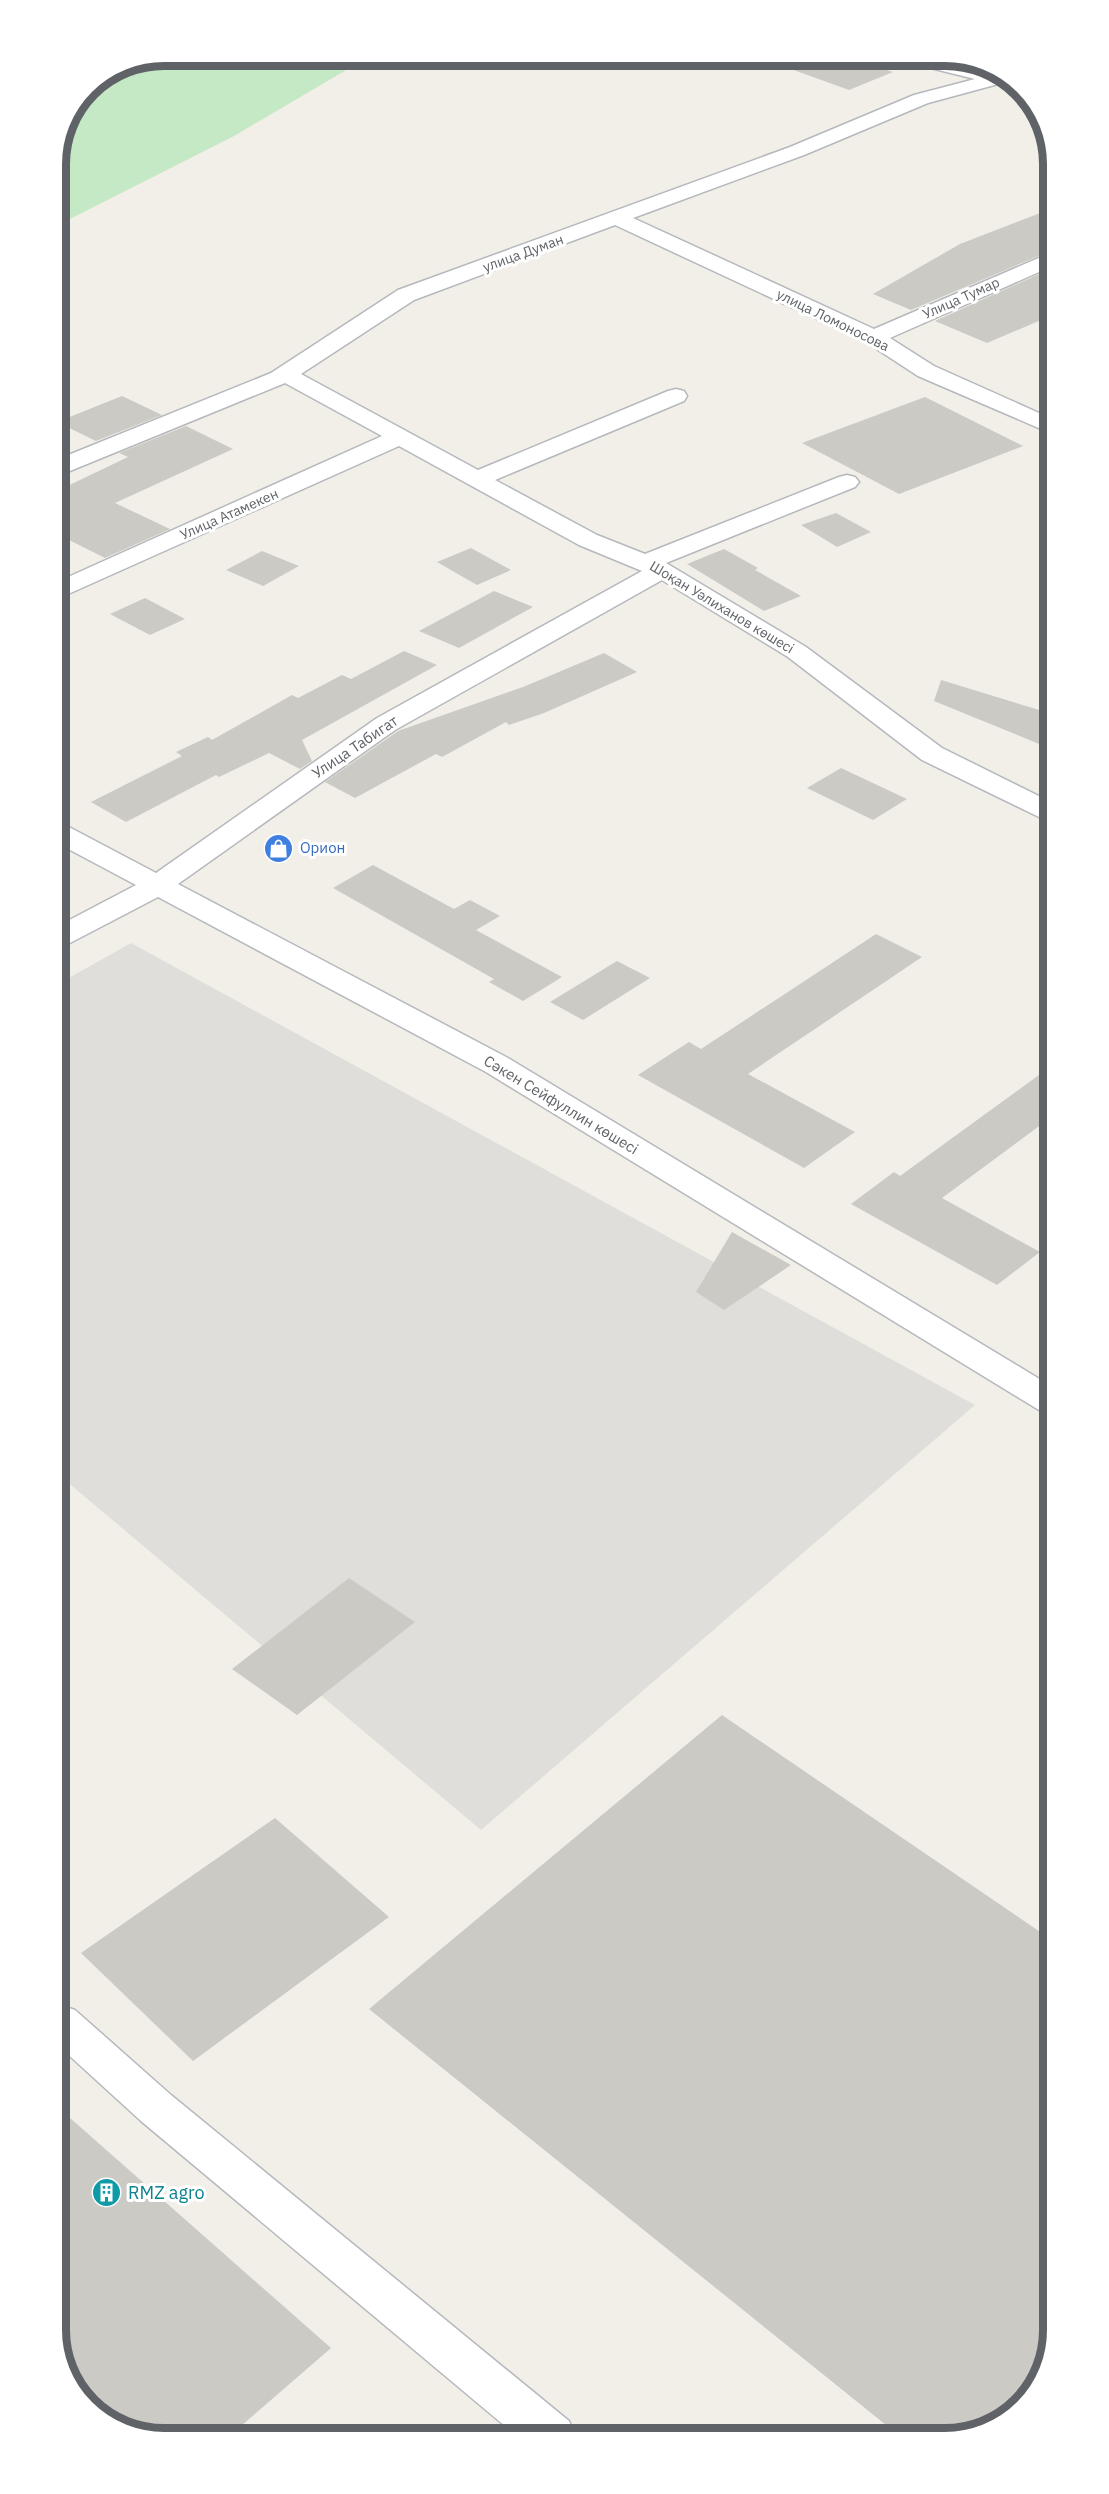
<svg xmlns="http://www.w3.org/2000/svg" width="1109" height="2494" viewBox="0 0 1109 2494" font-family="'IBM Plex Sans',sans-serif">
	<rect width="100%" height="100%" fill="#f1efe8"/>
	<path fill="#e0deda" d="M131,943l844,462 -494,425 -422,-355 -1,-491z"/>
	<path fill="#c5e8c5" d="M164,56h206l-136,80 -178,90v-69l31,-70 36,-23z"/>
	<path fill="#cccac5" d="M766,56h78l49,16 -44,18 -83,-30z
		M1048,210v42l-137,58 -38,-16 87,-50z
		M1048,270v47l-61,26 -52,-22z
		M122,396l40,19 -66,26 -39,-19z
		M925,397l98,49 -124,48 -97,-51z
		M186,426l47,23 -118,54 55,26 -65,29 -48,-24v-43l71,-34 -9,-4z
		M836,513l35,19 -34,15 -36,-22z
		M471,548l40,22 -34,15 -40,-23z
		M724,549l34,19 -3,2 46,26 -37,15 -77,-47z
		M262,551l37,15 -36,20 -37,-16z
		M494,591l39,16 -74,41 -40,-17z
		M145,598l40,21 -35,16 -40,-21z
		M404,651l33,14 -135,75 10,21 -12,8 -31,-16 -50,24 -3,-2 -90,47 -35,-20 91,-46 -6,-4 32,-15 4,3 80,-45 6,3 44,-23 9,4z
		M604,653l33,19 -93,41 -35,12 -3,-3 -64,35 -6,-3 -81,44 -30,-16 73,-51 125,-44z
		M941,680l108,33v35l-115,-47z
		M841,768l66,31 -34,21 -66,-32z
		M373,865l81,44 16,-9 30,16 -24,14 86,47 -39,24 -34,-19 5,-3 -161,-91z
		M876,934l46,23 -174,117 107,58 -51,36 -166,-93 51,-33 12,7z
		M617,961l33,17 -67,42 -33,-18z
		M1050,1067v51l-108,80 98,54 -43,33 -146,-81 43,-32 6,4z
		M732,1232l59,33 -67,45 -28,-18z
		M349,1578l66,44 -118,93 -65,-46z
		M722,1715l330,225 1,391 -22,65 -51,37h-84l-527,-424z
		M275,1818l114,99 -196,144 -112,-108z
		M61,2110l270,238 -104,90h-71l-58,-22 -37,-51z"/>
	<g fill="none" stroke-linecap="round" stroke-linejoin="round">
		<defs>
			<path id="minor" d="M896,56h31l71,17 15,7 -85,23 -124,52 -171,63 241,111 174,-75v14l-158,70 44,28 114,51v15l-130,-56 -52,-34 -251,-117 -201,75 -113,74 177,96 190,-79 8,-2 8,2 3,5 -3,5 -189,79 102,55 48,19 194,-77 8,-2 8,2 4,5 -4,5 -189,76 140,84 136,101 107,53v18l-10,-2 -117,-57 -134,-103 -126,-77 -267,150 -217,154 330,174 543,328v28l-12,-4 -553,-338 -328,-175 -90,47 -10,3v-21l78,-41 -79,-42v-19l10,2 89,47 221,-155 265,-147 -63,-26 -180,-99 -342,153v-17l325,-146 -97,-53 -220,90 -8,2 -1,-15 215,-87 127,-83 392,-143 124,-52 61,-16 -77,-19z
				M60,2005l15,5 96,85 398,326 6,14 -58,1 -376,-315 -80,-73z"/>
		</defs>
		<use href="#minor" stroke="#b5b8bc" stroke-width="3"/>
		<use href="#minor" fill="#fff" fill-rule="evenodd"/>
	</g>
	<defs>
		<symbol id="shop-disc" viewBox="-11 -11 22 22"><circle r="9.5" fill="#3f7fe0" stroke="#fff"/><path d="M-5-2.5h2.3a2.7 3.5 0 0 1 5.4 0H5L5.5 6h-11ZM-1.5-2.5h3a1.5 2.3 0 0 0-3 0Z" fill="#fff"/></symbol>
		<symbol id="building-disc" viewBox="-11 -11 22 22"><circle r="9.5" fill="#0f9aa8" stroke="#fff"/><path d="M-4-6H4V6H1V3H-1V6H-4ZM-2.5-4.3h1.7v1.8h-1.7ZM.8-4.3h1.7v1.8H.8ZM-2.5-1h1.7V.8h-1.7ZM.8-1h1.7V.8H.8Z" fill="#fff"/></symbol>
	</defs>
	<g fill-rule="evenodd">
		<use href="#shop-disc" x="262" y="832" width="33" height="33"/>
		<use href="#building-disc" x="90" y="2176" width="33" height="33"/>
	</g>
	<g text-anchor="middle" stroke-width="6" stroke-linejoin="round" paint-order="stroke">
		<g font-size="14" fill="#5f6368" stroke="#fff">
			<text transform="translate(523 253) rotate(-20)" y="5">улица Думан</text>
			<text transform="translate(961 298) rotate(-24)" y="5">Улица Тумар</text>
			<text transform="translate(833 320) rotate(26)" y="5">улица Ломоносова</text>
			<text transform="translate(229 514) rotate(-24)" y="5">Улица Атамекен</text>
			<text transform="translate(722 607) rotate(31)" y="5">Шоқан Уәлиханов көшесі</text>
		</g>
		<g font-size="15" fill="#5f6368" stroke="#fff">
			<text transform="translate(355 747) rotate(-34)" y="5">Улица Табигат</text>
			<text transform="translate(561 1105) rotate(31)" y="5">Сәкен Сейфуллин көшесі</text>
		</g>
		<g font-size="15" fill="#366cbe" stroke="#fff" text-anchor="start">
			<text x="300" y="853">Орион</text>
		</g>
		<g font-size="18" fill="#0d838f" stroke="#fff" text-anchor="start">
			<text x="128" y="2199">RMZ agro</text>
		</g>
	</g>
	<path d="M0 0H1109V2494H0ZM164 66H945A98 98 0 0 1 1043 164V2330A98 98 0 0 1 945 2428H164A98 98 0 0 1 66 2330V164A98 98 0 0 1 164 66Z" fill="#fff" fill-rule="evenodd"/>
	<path fill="none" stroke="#5f6368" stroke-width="8" d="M164 66H945A98 98 0 0 1 1043 164V2330A98 98 0 0 1 945 2428H164A98 98 0 0 1 66 2330V164A98 98 0 0 1 164 66Z"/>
</svg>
